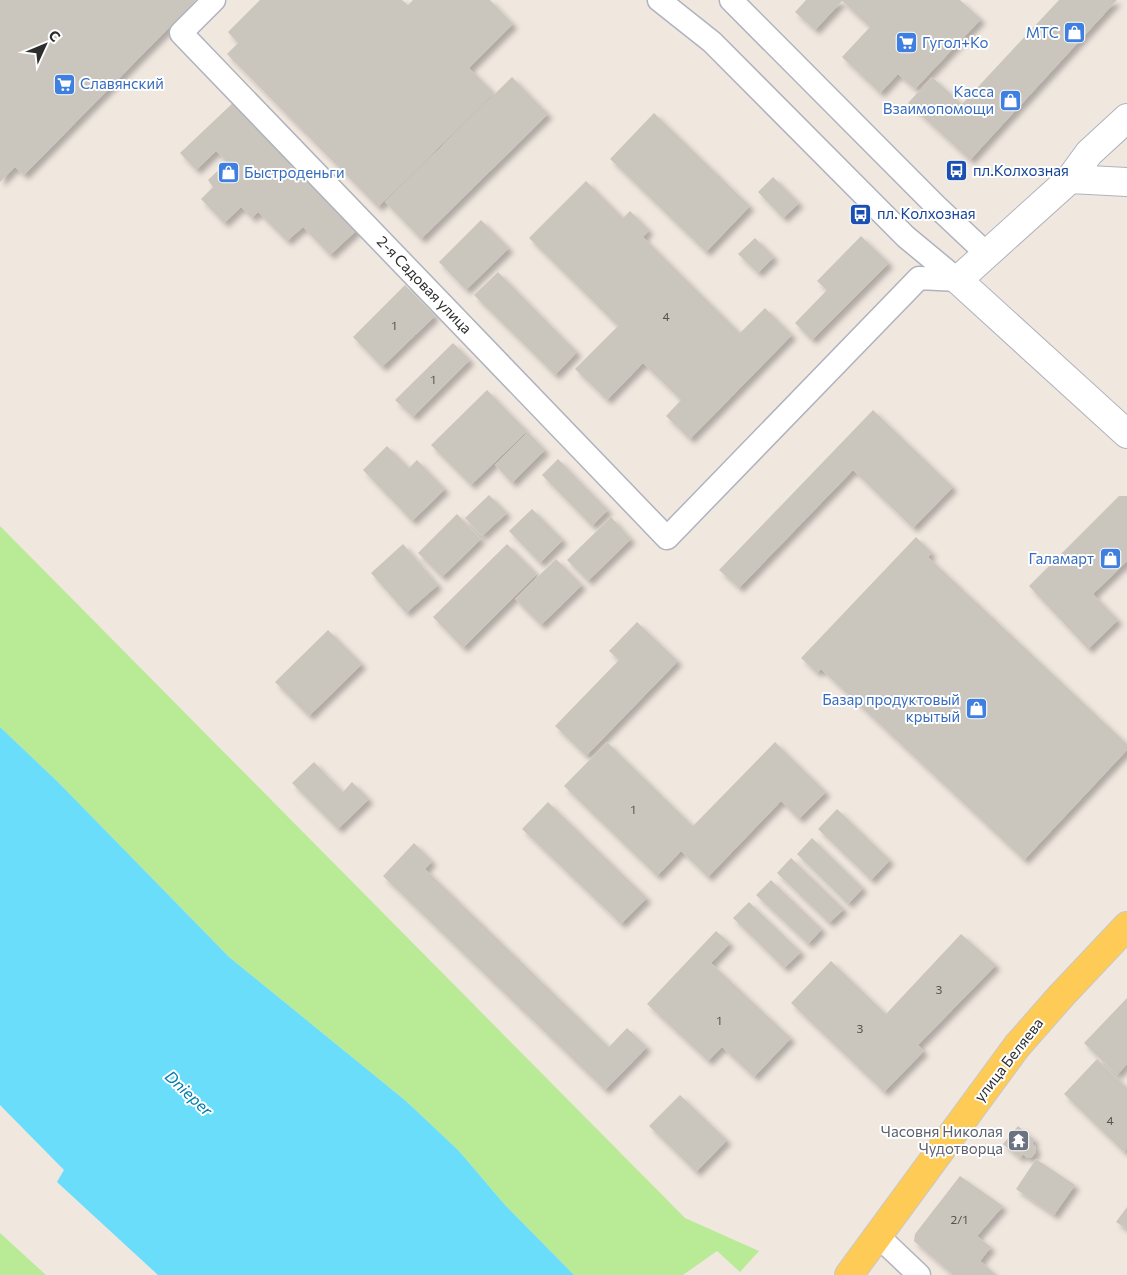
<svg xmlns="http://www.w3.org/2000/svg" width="1127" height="1275" viewBox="0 0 1127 1275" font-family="Commissioner,sans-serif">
	<defs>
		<filter id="shadow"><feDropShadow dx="4.5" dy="4.5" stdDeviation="2.5" flood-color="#0004"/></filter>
	</defs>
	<rect width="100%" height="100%" fill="#f0e7df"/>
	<path fill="#b9eb97" d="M0,526l685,692 74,33 -19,21 -23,-21 -34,24h-109l-69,-70 -46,-54 -53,-50 -177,-144 -171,-175 -58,-55z
		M0,1233l46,42h-46z"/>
	<path fill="#69ddfa" d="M0,727l58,55 171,175 177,144 53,50 46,54 69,70h-416l-101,-93 7,-12 -64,-65z"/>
	<path fill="#cbc6bd" filter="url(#shadow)" d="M0,0h196l-172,175 -9,-8 -15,15z
		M260,0h142l6,5 5,-5h77l23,24 -44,44 25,25 -116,114 -151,-153 11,-11 -10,-11z
		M806,0h154l21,19 -66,70 -17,-15 -18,19 -38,-36 28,-30 -28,-26 -27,29 -20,-18z
		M1059,0h58l-147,160 -62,-57 24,-26 30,27z
		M512,77l36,37 -127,125 -36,-37z
		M236,100l122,129 -28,26 -27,-28 -16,14 -29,-29 -6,6 -11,-11 -17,16 -23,-24 12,-12 -5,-7 19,-18 -11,-11 -20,19 -16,-17z
		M654,113l96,93 -44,46 -96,-93z
		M773,177l26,26 -16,15 -25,-26z
		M586,181l37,37 7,-7 19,19 -6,7 97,96 25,-25 27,27 -102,104 -24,-23 15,-16 -38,-37 -36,37 -32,-31 43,-43 -89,-88z
		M481,220l28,28 -43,42 -27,-28z
		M861,236l28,27 -77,77 -17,-17 32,-33 -10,-9z
		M755,238l19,19 -16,16 -20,-19z
		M498,272l79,80 -22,23 -81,-80z
		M405,285l30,31 -53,51 -29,-30z
		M453,343l17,17 -57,57 -18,-17z
		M487,390l40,41 -56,54 -40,-40z
		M873,410l80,77 -40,41 -60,-58 -114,118 -20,-18z
		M528,432l17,18 -33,33 -17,-18z
		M387,446l22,22 8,-8 28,29 -33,32 -49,-51z
		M558,459l50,51 -16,16 -50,-51z
		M489,495l18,18 -25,23 -17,-18z
		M1119,496h8v65l-34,33 25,26 -30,29 -59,-63z
		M532,509l31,31 -23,23 -31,-32z
		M457,514l24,25 -39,38 -24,-24z
		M611,517l20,22 -43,42 -21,-21z
		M916,537l16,16 -4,4 199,187v6l-103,110 -203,-191 -4,4 -16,-15z
		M403,544l35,41 -32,28 -35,-40z
		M507,544l30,30 -74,74 -30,-31z
		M556,559l26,26 -41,40 -26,-26z
		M637,622l41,39 -92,95 -31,-30 64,-66 -10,-9z
		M328,630l34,34 -53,52 -34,-34z
		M607,742l86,84 82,-84 51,50 -27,27 -18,-18 -73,76 -27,-26 -24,25 -93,-90z
		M314,762l29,30 9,-10 17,17 -31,30 -46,-46z
		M548,802l99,96 -26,26 -99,-95z
		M837,809l53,51 -19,20 -53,-51z
		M812,838l51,50 -15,16 -51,-50z
		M414,843l18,18 -7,8 184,178 18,-19 20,19 -42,43 -222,-214z
		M791,858l53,51 -15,14 -52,-50z
		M771,880l51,49 -14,15 -52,-49z
		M749,902l52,50 -17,16 -51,-50z
		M716,931l14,12 -19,20 80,75 -37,39 -32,-30 -14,14 -61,-57z
		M961,934l35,31 -78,80 6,6 -40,41 -93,-89 40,-42 55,53z
		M1127,998v66l-10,11 -33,-32z
		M1097,1059l30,29v60l-3,4 -60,-58z
		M680,1095l47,45 -31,32 -47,-46z
		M1018,1126l17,14 -3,3 3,3 1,6 -4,5 -5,1 -4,-4 -3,4 -17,-14z
		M1036,1159l39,26 -21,30 -38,-26z
		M960,1176l43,30 -26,30 14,11 -11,14 14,12 -2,2h-39l-39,-34 1,-7z
		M1127,1207v22l-11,-7z"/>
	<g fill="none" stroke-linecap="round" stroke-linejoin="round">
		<defs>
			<path id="minor" d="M214,0l-33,33 486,505 252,-260 39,2
				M659,0l53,42 194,195 52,43
				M731,0l205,206 51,48
				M878,1236l41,39"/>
			<path id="secondary" d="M1127,118l-38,35 -19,26 -112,101 169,154
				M1070,179l57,3"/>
			<path id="primary" d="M849,1275l168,-229 44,-50 66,-70"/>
		</defs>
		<use href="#minor" stroke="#afb3be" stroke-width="25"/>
		<use href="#secondary" stroke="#afb3be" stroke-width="30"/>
		<use href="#primary" stroke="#c8c8c8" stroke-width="30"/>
		<use href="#minor" stroke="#fff" stroke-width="22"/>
		<use href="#secondary" stroke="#fff" stroke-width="28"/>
		<use href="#primary" stroke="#fecc56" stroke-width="28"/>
	</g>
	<defs>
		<symbol id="shop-square" viewBox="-11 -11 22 22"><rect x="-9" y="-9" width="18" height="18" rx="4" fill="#3f7fe0" stroke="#fff"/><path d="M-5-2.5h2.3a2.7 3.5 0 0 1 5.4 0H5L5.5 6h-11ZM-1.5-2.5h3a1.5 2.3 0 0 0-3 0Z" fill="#fff"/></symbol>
		<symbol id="supermarket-square" viewBox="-11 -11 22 22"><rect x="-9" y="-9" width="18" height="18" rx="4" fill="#3f7fe0" stroke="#fff"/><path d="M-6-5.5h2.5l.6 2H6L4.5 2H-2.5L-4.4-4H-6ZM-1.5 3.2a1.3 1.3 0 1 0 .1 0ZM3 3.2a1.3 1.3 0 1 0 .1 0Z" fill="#fff"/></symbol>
		<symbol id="bus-square" viewBox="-11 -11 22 22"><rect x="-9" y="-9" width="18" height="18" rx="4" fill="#1a4fb4" stroke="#fff"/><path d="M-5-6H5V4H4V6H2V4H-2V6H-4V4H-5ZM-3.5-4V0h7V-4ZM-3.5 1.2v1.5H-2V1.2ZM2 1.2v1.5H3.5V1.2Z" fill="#fff"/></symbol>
		<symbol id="temple-square" viewBox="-11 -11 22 22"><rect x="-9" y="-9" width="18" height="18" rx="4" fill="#6b7280" stroke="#fff"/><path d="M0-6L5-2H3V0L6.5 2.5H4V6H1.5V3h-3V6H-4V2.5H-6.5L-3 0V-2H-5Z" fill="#fff"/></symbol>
	</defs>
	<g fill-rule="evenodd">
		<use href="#shop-square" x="1062" y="20" width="25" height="25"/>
		<use href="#supermarket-square" x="894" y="30" width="25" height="25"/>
		<use href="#supermarket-square" x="52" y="72" width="25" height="25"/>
		<use href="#shop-square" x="998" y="88" width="25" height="25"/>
		<use href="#bus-square" x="944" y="158" width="25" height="25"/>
		<use href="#shop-square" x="216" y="160" width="25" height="25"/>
		<use href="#bus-square" x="848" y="202" width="25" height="25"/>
		<use href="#shop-square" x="1098" y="546" width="25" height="25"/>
		<use href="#shop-square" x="964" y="696" width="25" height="25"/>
		<use href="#temple-square" x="1006" y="1128" width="25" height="25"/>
	</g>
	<g text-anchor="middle" stroke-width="4" stroke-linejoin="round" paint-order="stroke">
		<g font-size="12" fill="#545351">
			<text x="666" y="321">4</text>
			<text x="394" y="330">1</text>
			<text x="433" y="384">1</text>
			<text x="633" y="814">1</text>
			<text x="939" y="994">3</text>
			<text x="719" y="1025">1</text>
			<text x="860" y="1033">3</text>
			<text x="1110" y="1125">4</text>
			<text x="959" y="1224">2/1</text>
		</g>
		<g font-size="15" fill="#366cbe" stroke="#fff" text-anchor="end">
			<text x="1059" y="38">МТС</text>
			<text x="922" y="48" text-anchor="start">Гугол+Ко</text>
			<text x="80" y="89" text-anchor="start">Славянский</text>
			<text x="994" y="97">Касса<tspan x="994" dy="17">Взаимопомощи</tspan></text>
			<text x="244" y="178" text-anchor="start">Быстроденьги</text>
			<text x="1094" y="564">Галамарт</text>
			<text x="960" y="705">Базар продуктовый<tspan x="960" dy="17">крытый</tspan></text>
		</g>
		<g font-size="15" fill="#164399" stroke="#fff" text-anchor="start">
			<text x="973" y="176">пл.Колхозная</text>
			<text x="877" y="219">пл. Колхозная</text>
		</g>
		<g font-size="15" fill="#2d2d2d" stroke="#fff">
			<text transform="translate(424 285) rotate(46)" y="5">2-я Садовая улица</text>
			<text transform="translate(1009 1060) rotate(-52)" y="5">улица Беляева</text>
		</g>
		<g font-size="15" fill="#5b616d" stroke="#fff" text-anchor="end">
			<text x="1003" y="1137">Часовня Николая<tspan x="1003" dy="17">Чудотворца</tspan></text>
		</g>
		<g font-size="16" font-style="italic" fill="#017dae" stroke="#fff">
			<text transform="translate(189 1093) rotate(43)" y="6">Dnieper</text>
		</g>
	</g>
	<g transform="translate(45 45) rotate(46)" stroke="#ffffff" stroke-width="4" paint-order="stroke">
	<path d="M0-4L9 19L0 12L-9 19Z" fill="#2d2d2d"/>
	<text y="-8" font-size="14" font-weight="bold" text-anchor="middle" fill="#2d2d2d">С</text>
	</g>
</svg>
